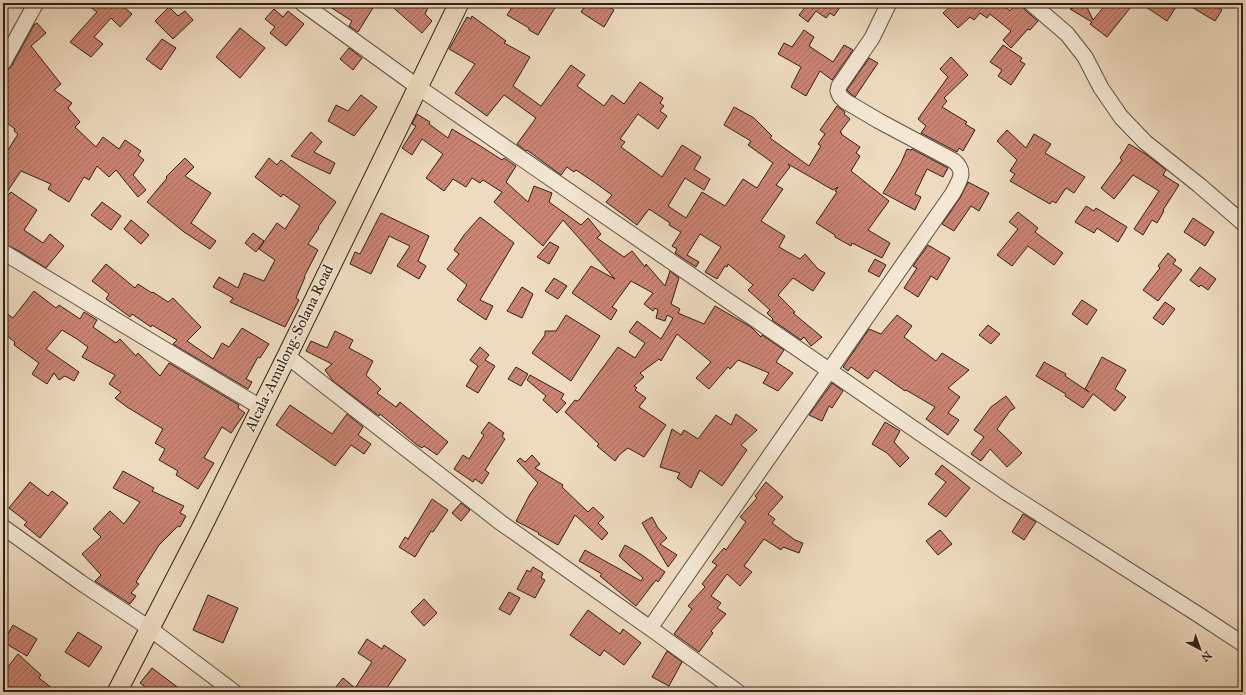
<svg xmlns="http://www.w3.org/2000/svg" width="1246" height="695" viewBox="0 0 1246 695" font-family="'IM FELL Great Primer',serif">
	<defs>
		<pattern id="building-hatch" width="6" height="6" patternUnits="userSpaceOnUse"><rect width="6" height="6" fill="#cc8473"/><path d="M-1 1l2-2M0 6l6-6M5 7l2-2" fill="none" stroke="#a66c5e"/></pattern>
	</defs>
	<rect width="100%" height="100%" fill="#eedbbf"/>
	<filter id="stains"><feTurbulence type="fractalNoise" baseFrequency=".005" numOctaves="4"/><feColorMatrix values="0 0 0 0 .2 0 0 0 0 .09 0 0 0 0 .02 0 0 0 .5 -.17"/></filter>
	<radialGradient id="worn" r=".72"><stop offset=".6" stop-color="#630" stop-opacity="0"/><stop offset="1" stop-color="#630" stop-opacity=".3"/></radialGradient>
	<path fill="url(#building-hatch)" stroke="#2e2019" d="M85,3h34l13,11 -12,13 -9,-9 -17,19 9,7 -12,13 -21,-15 27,-30z
		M324,3h52l-18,29 -9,-6 3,-5z
		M388,3h42l-5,11 7,7 -10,12z
		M515,3h43l-20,32 -9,-5v-2l-22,-13z
		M587,3h15l12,7 -10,17 -23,-15z
		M804,3h39l-9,13 -4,-3 -4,5 -10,-7 -8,11 -9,-7 8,-10z
		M954,3h47l9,8 7,-8h4l4,7 13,11 -8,9 -2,-1 -17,19 -8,-8 8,-9 -21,-17 -3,4 -7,-5 -6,7 -4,-3 -12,11 -15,-15z
		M1085,3l8,17 14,-17h27l-27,34 -17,-13 2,-2 -22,-13z
		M1140,3h30l6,4 -9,14z
		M1185,3h29l-1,2 9,5 -7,11z
		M169,7l9,9 7,-5 8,9 -20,19 -18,-18z
		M274,9l9,8 5,-6 16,13 -18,22 -16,-13 5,-6 -10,-8z
		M472,16l34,25 -2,2 26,14 -17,29 28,20 30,-41 14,10 -8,11 27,20 8,-11 12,9 16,-22 23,16 -3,5 4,3 -4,5 7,5 -9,13 -20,-15 -18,25 5,3 -4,5 41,30 20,-32 19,12 -7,12 16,10 -6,11 -19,-12 -17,28 18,12 16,-26 23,14 18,-27 14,9 16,-25 -25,-18 3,-4 -27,-16 10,-18 20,11 18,18 -2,2 39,28 12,-20 -3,-2 7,-10 -5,-4 17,-24 8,6 -1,2 6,5 -10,13 2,1 -1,1 19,13 -4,6 4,3 -9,15 38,30 -21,29 22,13 -8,15 -30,-15 -1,3 -16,-9v-2l-19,-12 21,-31 -2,-1 3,-4 -5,3 -45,-26 2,3 -14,18 7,4 -22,32 24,15 -6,11 21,12 5,-5 13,15 7,4 -12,18 -20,-13 -15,17 17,17 -2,1 29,24 -11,9 -7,-9 -3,3 -29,-20 1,-1 -6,-6 3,-3 -22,-20 5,-5 -25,-21 -1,3 -2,-1 -8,13 -12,-7 16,-25 -21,-13 -13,21 12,7 -3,5 -21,-14 2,-4 -5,-3 9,-14 -12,-7 1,-2 -21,-14 -12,16 -31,-23 6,-7 -18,-13 -18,-12 -2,2 -7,-5 -6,8 -34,-25 -1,1 -9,-7 19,-26 -32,-23 -17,21 -32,-23 20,-29 -26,-15 18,-32 4,2z
		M37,23l9,10 -15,13 30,38 -7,6 18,13 -4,5 12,14 -5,5 21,20 7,-10 16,12 6,-9 16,11 -3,4 6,5 -11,15 13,15 -8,7 -22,-27 -7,7 -12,-11 -8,14 -5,-3 -15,25 -21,-13 3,-5 -30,-13 -18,27v-40l15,-24 -4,-3 1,-2 -12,-9v-47l8,-6 23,-42z
		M240,28l25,20 -25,30 -24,-21z
		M804,30l10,7 -5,9 24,16 11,-17 9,5 -21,30 -12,-9 -14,25 -15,-9 10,-20 -23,-13 6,-11 8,4z
		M162,39l14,9 -15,22 -15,-11z
		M1003,45l19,13 -2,3 5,3 -14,21 -13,-9 4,-6 -12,-8z
		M349,48l13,10 -9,12 -13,-11z
		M951,57l17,18 -24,23 3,3 -5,6 25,15 -2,2 10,6 -12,21 -4,-3 -2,4 -36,-19 5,-7 -8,-7 30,-42 -8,-8z
		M869,58l9,5 -23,34 -4,-3 -4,-4z
		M361,95l16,12 -23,29 -26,-15 8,-16 12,6z
		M417,114l13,8 -1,2 19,14 4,-9 30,18 20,13 2,-2 12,8 -10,16 22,20 6,-16 18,7 -3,9 32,23 7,-7 13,16 -4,4 27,19 8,-6 13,16 1,-3 19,22 5,-15 9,7 -8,26 9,5 -2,4 26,11 11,-18 36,21 10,10 1,-2 22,15 -8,12 17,11 -15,18 -15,-8 6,-10 -31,-13 -8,9 -2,-2 -19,22 -13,-11 15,-16 -34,-28 -16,27 -2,-2 -19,14 4,4 -10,9 3,2 -2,2 11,8 -7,9 27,18 -22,32 -16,-9 -8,6 -5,7 -18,-15 2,-2 -34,-32 10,-12 2,1 2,-1 39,-53 17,11 10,-15 -16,-11 8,-11 24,18 12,-21 -6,-3 -2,6 -9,-3 2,-8 -3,-2 -2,3 -9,-7 9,-11 -22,-12 -19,26 5,3 -6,10 -39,-27 19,-27 24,13 -52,-59 -20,26 -49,-44 8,-10 -19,-12 -3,3 -8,-5 -6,9 -13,-8 -9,12 -18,-13 17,-24 -21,-15 -10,16 -10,-7 14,-22 -4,-2z
		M1007,130l19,18 8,-14 17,10 -6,9 40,24 -11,16 -8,-5 -10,15 -4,-2 -2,3 -40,-23 5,-7 -5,-3 7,-11 -20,-19z
		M311,132l11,10 -8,10 21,11 -5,11 -39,-18z
		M1129,144l18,11 19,15 -3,5 16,10 -16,25 1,1 -7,12 -5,-3 -9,15 -9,-6 25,-38 -26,-16 -19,24 -13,-11 21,-28 -2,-2z
		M907,149l4,1 1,-1 36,19 -5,9 -16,-8 -12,25 6,3 -6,13 -32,-17 18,-30z
		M185,158l9,9 -9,9 26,17 -20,30 25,18 -6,8 -26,-17 -37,-30 20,-24 -1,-1z
		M269,158l8,7 4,-5 55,42 -18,25 1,1 -11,16 10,6 -14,27h1l-9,21 3,2 -14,27 -55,-25 3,-4 -20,-11 6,-10 19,11 6,-15 20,8 11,-21 -16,-11 18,-26 8,6 15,-23 -17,-12 -2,3 -26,-20z
		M968,182l21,11 -10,18 -8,-5 -17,25 -12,-7 18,-26z
		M11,192l26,18 -13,20 19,13 7,-9 14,12 -18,22 -27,-17 -16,-8v-43z
		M102,202l19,14 -10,14 -20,-15z
		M1086,206l8,5 2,-3 31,19 -9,15 -21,-14 -3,5 -19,-11z
		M1018,212l20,16 -3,4 28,21 -9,12 -26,-19 -16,20 -15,-11 21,-26 -9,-7z
		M381,213l48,23 -11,25 8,5 -7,13 -22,-13 13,-20 -21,-10 -18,38 -21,-10 5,-12 5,2z
		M480,217l34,26 -34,57 13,6 -7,14 -29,-20 10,-15 -20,-16 12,-15 -5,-4 10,-15z
		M1193,218l21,14 -9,14 -21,-14z
		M131,220l18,15 -8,9 -17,-15z
		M253,233l11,8 -8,11 -11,-9z
		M550,242l9,5 -10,17 -12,-7z
		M928,245l22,13 -13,22 -6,-4 -13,21 -14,-9 13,-20 -4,-2z
		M1168,253l8,7 -3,4 9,6 -24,31 -15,-11 17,-22 -2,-2z
		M875,259l11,6 -7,12 -11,-6z
		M106,264l29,24 3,-4 14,9 1,-1 15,10 5,-4 28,29 -14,14 26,18 9,-16 7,4 13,-19 27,16 -9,14 -2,-1 -12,22 6,3 -4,7 -75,-45 4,-4 -25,-15 -1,2 -19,-13 -2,3 -24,-18 3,-5 -17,-13z
		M1200,267l16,12 -8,11 -7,-5 -2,2 -9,-7z
		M554,278l13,8 -9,13 -13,-8z
		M522,287l11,7 -11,24 -15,-7z
		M34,291l22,17 3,-3 21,14 4,-7 13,8 -4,7 23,16 4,-4 16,17 2,-3 22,23 9,-13 70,42 -1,3 7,5 -14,20 -9,-6 -18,31 10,5 -16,26 -22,-14 2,-4 -19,-11 6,-11 -10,-6 8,-14 -36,-22 -12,-9 6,-6 -12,-8 6,-9 -33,-18 6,-10 -11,-8 -15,-9 -16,19 33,23 -5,9 -9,-5 -6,4 -5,-7 -7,11 -15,-10 7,-11 -25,-18 1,-3 -12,-9v-22l10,7z
		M1082,300l15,10 -10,15 -15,-11z
		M1165,302l10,7 -12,16 -10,-7z
		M566,315l34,21 -29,45 -39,-28 13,-18v-4h11z
		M897,315l15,11 -8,11 32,24 6,-8 27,17 -21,18 12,9 -12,16 11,7 -11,15 -22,-16 9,-12 -29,-17 -1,1 -30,-21 -7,9 -17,-12 -3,4 -5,-4 26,-38 12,5z
		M988,325l12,9 -9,10 -12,-9z
		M335,331l18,9 -4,8 24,13 -7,14 15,14 -4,4 19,14 4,-5 48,40 -11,13 -13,-9 -2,2 -5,-3 -37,-31 -1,2 -46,-35 -8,-11 7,-6 -26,-13 5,-10 16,7z
		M480,347l9,8 -4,5 10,6 -17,27 -12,-7 12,-20 -8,-6z
		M1102,357l24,13 -11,19 11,8 -11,14 -22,-17 -10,14 -18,-12 1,-2 -30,-18 8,-14 22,12 -1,2 24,16 -4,-3z
		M516,367l12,7 -7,12 -13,-7z
		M530,375l34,19 -3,5 5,4 -9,10 -14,-13 3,-4 -19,-16z
		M832,383l11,8 -11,17 -3,-2 -7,15 -13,-6z
		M1006,396l9,12 -5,3 -13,18 25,24 -15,14 -17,-18 -9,12 -10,-7 13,-17 -10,-7 17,-23z
		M290,405l42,29 15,-20 16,13 -5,8 13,9 -7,10 -13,-9 -16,21 -59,-41z
		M736,414l21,16 -16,15 6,5 -25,36 -22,-16 -9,18 -14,-10 3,-5 -20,-6 12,-38 9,6 3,-5 14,9 18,-24 15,10z
		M489,422l15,11 -2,4 3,2 -20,31 4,3 -7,11 -7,-5 -2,3 -19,-13 9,-14 6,4 15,-24 -3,-2z
		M885,422l15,9 -6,11 15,16 -9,9 -13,-14 -15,-9z
		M532,455l8,9 -5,4 28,17 -1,2 26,25 5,-5 11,10 -6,6 10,10 -6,7 -27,-25 -17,30 -20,-11 1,-1 -23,-12 14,-27 8,-11 -21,-22 3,-3 5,4z
		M942,465l28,23 -24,29 -18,-13 18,-22 -11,-8z
		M123,471l31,17 -2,3 32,15 -4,7 6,3 -6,11 -2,-1 -19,19 -23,37 3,2 -8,9 5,3 -6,8 -35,-23 6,-6 -19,-21 19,-17 -8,-8 17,-18 14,13 16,-22 -27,-14z
		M30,482l18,14 4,-5 16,12 -28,35 -16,-13 3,-3 -18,-14z
		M766,482l17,15 -15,17 7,5 -3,4 23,17 8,3 -4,10 -16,-6 -2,3 -17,-11 -20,27 8,6 -12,14 -13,-12 -16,22 10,7 -4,5 9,6 -15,17 2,2 -14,19 -25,-18 18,-25 -4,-3 17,-19 -3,-3 15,-19 -5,-3 12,-14 2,2 20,-28 -6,-5 17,-19 -2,-2z
		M432,499l16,11 -15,22 -2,-1 -16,26 -16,-10 6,-10 3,2z
		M461,503l9,7 -9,11 -9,-8z
		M1023,514l13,8 -12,18 -12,-8z
		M652,517l6,11 9,10 -7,6 17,11 -9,12 -26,-44z
		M940,530l12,14 -14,11 -12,-14z
		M625,545l17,10 23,17 -7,10 -2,-2 -20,26 -36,-30 2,-2 -23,-13 6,-11 56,31 2,-3 -24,-22z
		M533,567l10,6 -2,5 4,2 -10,18 -18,-9 10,-19 3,2z
		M509,592l11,6 -10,17 -11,-6z
		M208,595l30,13 -15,35 -30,-13z
		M424,599l13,14 -13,13 -13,-14z
		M588,610l32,24 3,-5 18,14 -17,22 -20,-15 -4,6 -30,-21z
		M13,625l24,14 -10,17 -24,-14z
		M78,632l24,15 -13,20 -24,-15z
		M367,639l15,10 2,-4 22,15 -22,32h-52l11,-14 12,10 17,-26 -14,-9z
		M667,651l15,11 -13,24 -17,-9z
		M18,654l23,21 -2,3 18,14h-54v-19z
		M152,668l32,24h-32l-12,-9z"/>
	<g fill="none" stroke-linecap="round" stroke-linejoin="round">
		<defs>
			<path id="minor" d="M302,3l116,84 589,406 192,122 44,29
				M1031,3l36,31 18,23 16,31 20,29 24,25 54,43 44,38
				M3,63l33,-60
				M3,252l257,155
				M287,356l213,166 150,106 303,-435c6,-12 14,-21 1,-32l-75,-40 -34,-20 -5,-5 -2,-5 1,-5 33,-48 17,-35
				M3,527l77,55 69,46 85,64
				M650,628l88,64"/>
			<path id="major" d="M117,692l83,-161 87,-175 172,-353"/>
		</defs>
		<use href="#minor" stroke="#5e4f42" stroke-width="17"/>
		<use href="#major" stroke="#2e2019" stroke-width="21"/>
		<use href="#minor" stroke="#f4e8d5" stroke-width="15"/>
		<use href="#major" stroke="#eedbbf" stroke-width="19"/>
	</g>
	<g text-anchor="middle" stroke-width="3" stroke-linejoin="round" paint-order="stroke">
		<g font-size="15" fill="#2e2019" stroke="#f4e8d5">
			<text transform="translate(289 348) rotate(-64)" y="5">Alcala-Amulong-Solana Road</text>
		</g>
	</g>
	<rect width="1246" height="695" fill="none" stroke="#eedbbf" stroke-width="16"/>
	<rect x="4" y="4" width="1238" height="687" fill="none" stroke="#2e2019" stroke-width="2"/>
	<rect x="8" y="8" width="1230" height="679" fill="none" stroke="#2e2019"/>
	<g transform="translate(1200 649) rotate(139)" stroke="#f4e8d5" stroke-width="3" paint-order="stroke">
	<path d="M0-3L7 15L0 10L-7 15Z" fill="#2e2019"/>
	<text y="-6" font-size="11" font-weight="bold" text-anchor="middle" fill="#2e2019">N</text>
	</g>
	<rect width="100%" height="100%" filter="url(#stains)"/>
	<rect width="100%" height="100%" fill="url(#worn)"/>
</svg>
